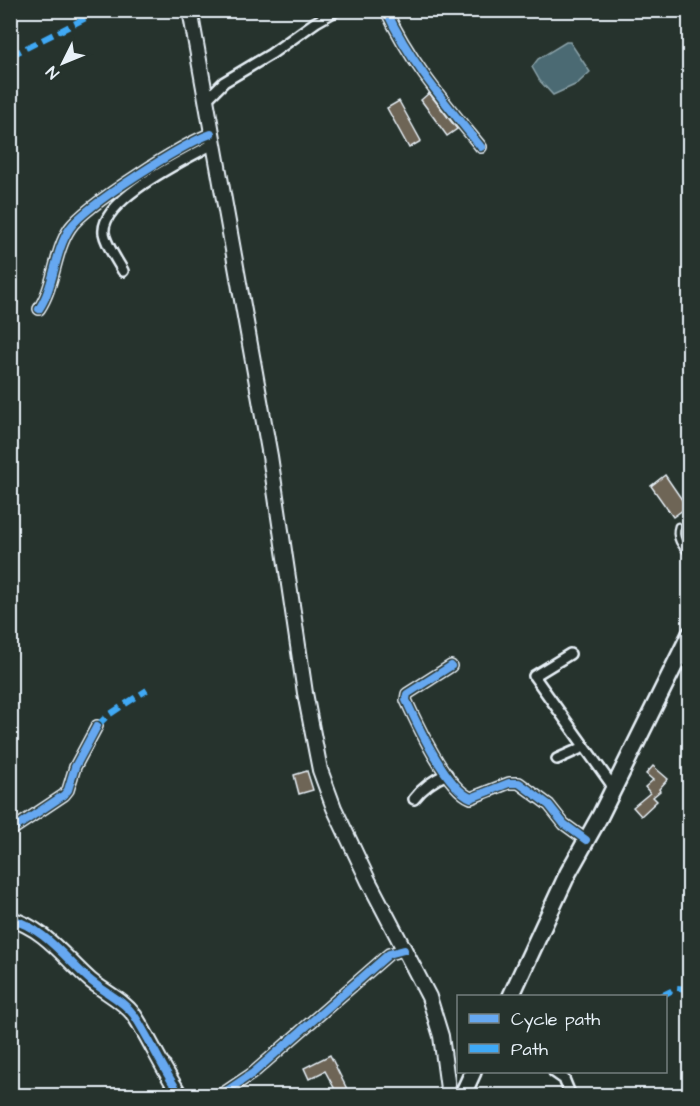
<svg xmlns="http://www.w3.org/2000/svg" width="700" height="1106" viewBox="0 0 700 1106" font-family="'Architects Daughter',sans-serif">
	<rect width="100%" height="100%" fill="#26332d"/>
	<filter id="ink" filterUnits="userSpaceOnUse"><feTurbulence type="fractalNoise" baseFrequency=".0167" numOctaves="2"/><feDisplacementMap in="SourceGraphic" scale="12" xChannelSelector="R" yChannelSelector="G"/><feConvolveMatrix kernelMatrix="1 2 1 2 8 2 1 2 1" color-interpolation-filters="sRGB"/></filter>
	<g filter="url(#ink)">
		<path fill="#4c6b73" stroke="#8aa1a8" stroke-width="1.5" d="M566,42h4l20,30 -13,12 -24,11 -13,-14 -8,-14 6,-8z"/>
		<path fill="#6e6557" stroke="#e8f1f8" stroke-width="1.5" d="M429,93l28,36 -10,7 -26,-36z
			M399,101l22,40 -12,7 -22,-40z
			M665,475l22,32 -14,10 -22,-31z
			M653,766l15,13 -9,10 1,2 -7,6 4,4 -16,15 -8,-9 17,-14 1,1 -6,-7 8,-7 -7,-6z
			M307,771l6,19 -14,4 -5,-19z
			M330,1055l20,40h-12l-13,-24 -16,8 -5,-11z"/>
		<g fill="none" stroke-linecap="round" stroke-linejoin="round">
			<defs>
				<path id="lane" d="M678,526c-4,12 3,20 12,29"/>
				<path id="street" d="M386,10c23,51 60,94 95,137
					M205,101l19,-19 47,-28 45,-32 21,-12
					M123,271c-6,-11 -17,-26 -19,-38 -4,-34 84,-75 109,-89
					M39,309c16,-24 15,-57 31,-81 16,-23 114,-85 141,-94
					M570,654l-36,22 80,112
					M451,666l-44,28 -1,6c11,24 40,88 65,98l38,-15h10l30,22 15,19 22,16
					M557,759l27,-12
					M414,799c9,-12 19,-19 33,-25
					M10,831l54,-36 4,-5 7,-23 22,-41
					M554,1072l10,7 7,17
					M219,1096l34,-23 136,-119 15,-4"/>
				<path id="secondary" d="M190,10l80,446 35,237 15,77 14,38 34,72 61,117 12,39 8,60
					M10,919c33,8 56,40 80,61 14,12 33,20 44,35 17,26 29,55 47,81"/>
				<path id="primary" d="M511,996l57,-123 32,-57 90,-182
					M462,1096l11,-24"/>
			</defs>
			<use href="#lane" stroke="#e8f1f8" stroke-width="9"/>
			<use href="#street" stroke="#e8f1f8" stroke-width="14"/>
			<use href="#secondary" stroke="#e8f1f8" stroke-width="18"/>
			<use href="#primary" stroke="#e8f1f8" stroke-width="20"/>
			<use href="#lane" stroke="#26332d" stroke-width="4.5"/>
			<use href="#street" stroke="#26332d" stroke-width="9"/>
			<use href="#secondary" stroke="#26332d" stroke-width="14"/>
			<use href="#primary" stroke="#26332d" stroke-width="15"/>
			<path stroke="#3fa9f5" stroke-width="6" stroke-dasharray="12 6" stroke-linecap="butt" d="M10,56l92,-46
				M97,726l10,-10 40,-26
				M661,996l16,-8 13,1"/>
			<defs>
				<path id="cycleway" d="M386,10c23,51 60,94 95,137
					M39,309c16,-24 15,-57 31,-81 16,-23 114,-85 141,-94
					M451,666l-44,28 -1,6c11,24 40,88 65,98l38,-15h10l30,22 15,19 22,16
					M10,831l54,-36 4,-5 7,-23 22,-41
					M10,919c33,8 56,40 80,61 14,12 33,20 44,35 17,26 29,55 47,81
					M219,1096l34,-23 136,-119 15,-4"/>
			</defs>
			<use href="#cycleway" stroke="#26332d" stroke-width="11"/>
			<use href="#cycleway" stroke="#66a8f1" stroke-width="8"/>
		</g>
	</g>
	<rect width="700" height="1106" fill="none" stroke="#26332d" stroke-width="36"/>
	<rect x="18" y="18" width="664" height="1070" fill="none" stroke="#e8f1f8" stroke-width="2" filter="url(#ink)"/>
	<rect x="457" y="995" width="210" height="78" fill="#26332d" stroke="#747f7e" stroke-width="1.5"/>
	<rect x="469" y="1014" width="30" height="9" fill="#66a8f1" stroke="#747f7e" stroke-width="1.5"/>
	<text x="511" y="1025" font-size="18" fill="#e8f1f8">Cycle path</text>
	<rect x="469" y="1044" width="30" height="9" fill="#3fa9f5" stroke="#747f7e" stroke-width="1.5"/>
	<text x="511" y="1055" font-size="18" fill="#e8f1f8">Path</text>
	<g transform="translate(63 63) rotate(227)" stroke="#26332d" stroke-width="4.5" paint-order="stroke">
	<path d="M0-4.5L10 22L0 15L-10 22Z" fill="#e8f1f8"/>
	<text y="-9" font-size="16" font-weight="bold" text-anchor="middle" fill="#e8f1f8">N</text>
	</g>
</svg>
